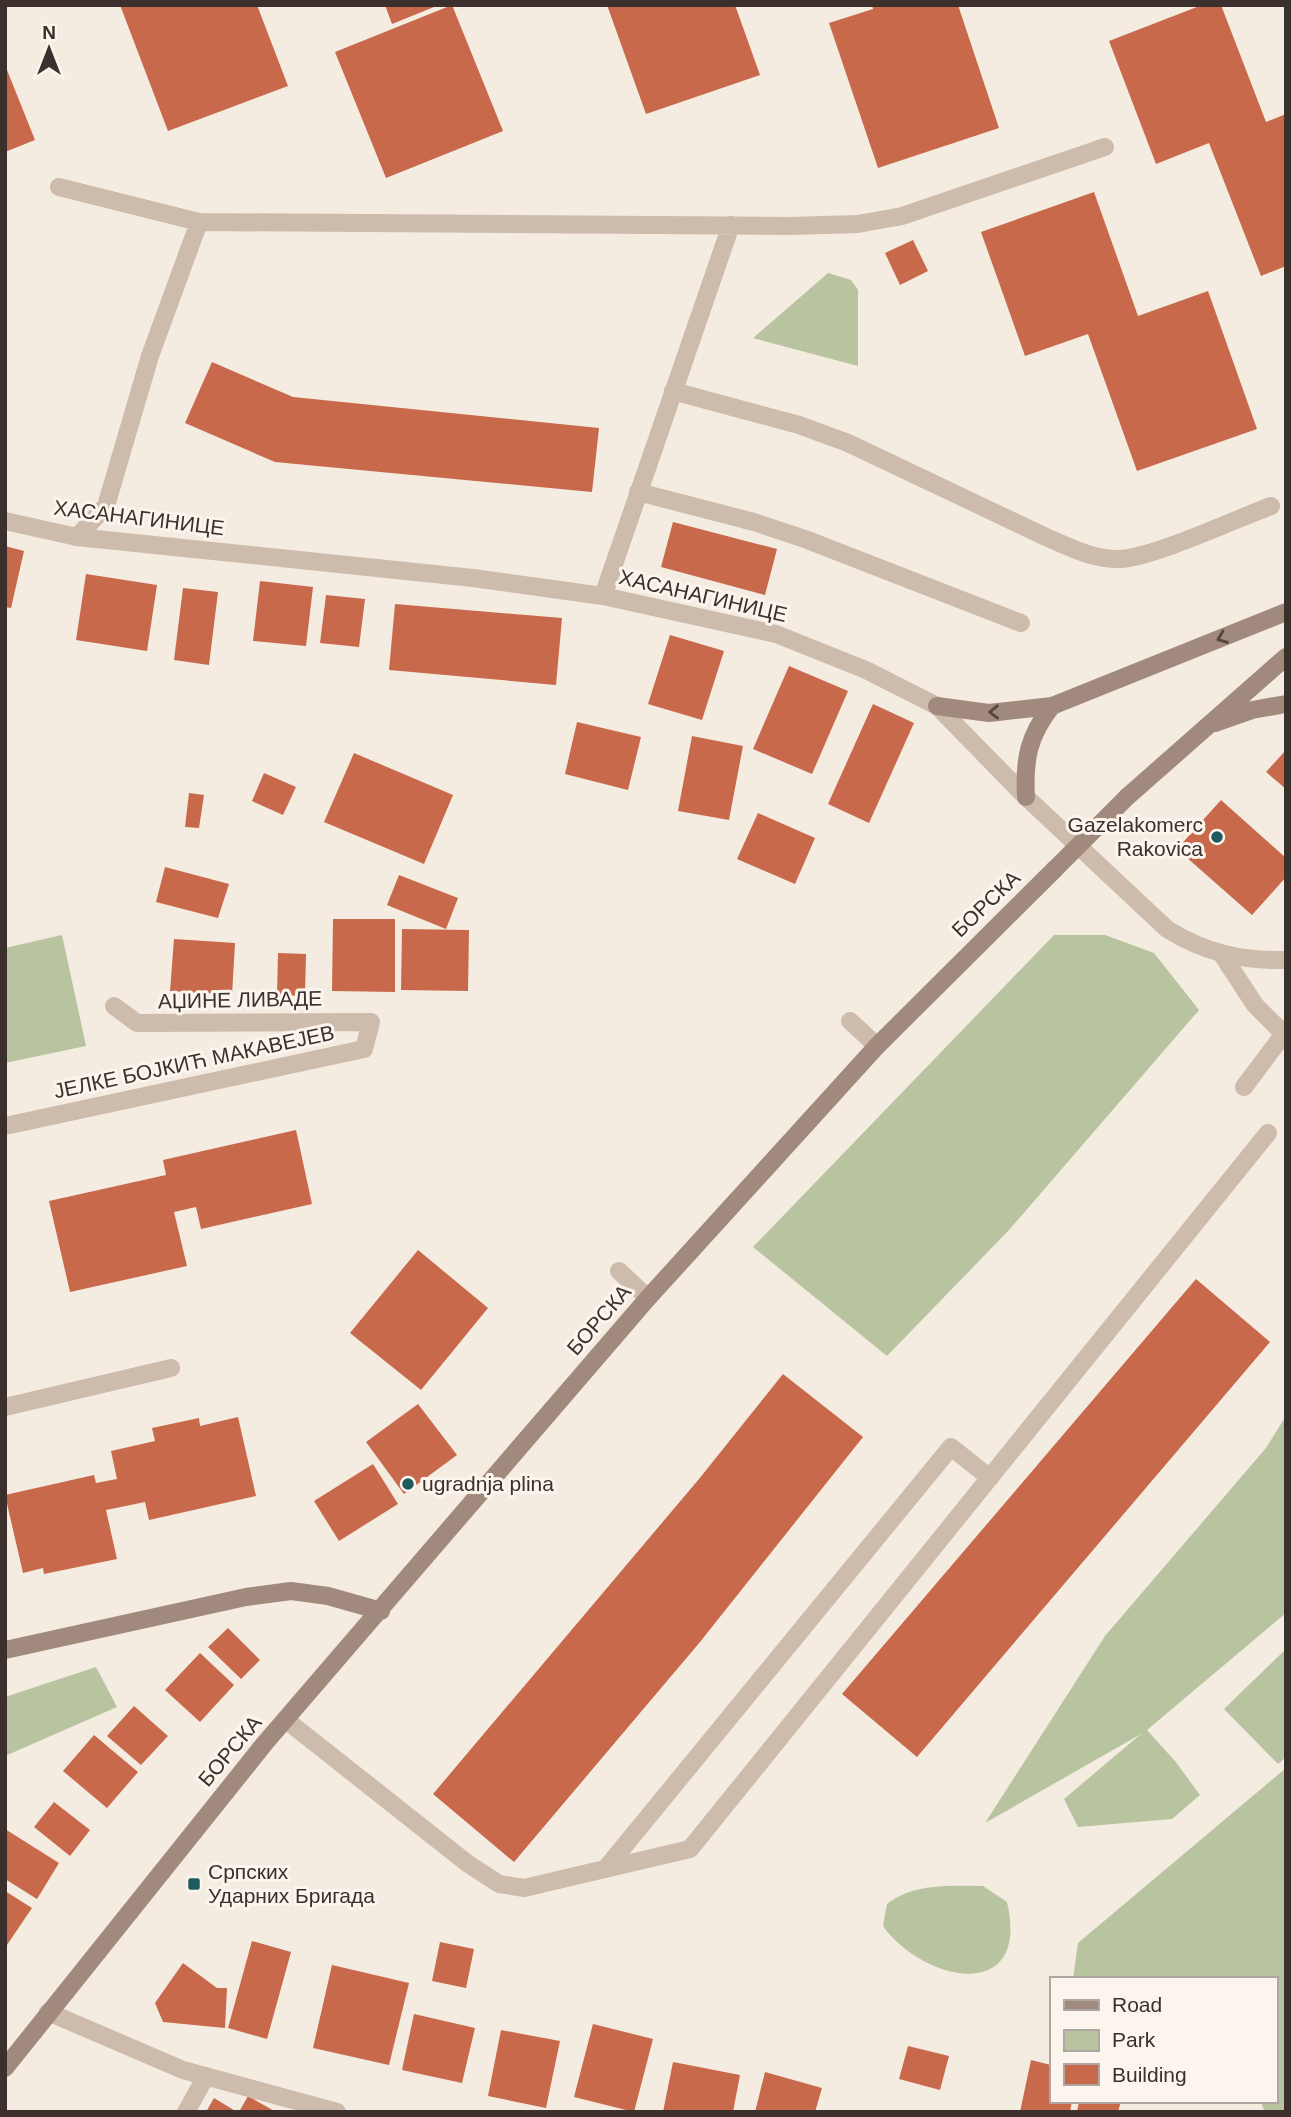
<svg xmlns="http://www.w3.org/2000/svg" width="1291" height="2117" viewBox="0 0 1291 2117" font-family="Arial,sans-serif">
	<rect width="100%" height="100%" fill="#f4ebe1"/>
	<path fill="#b8c4a0" d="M828,273l23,7 7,10v76l-105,-28z
		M62,935l24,111 -81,17v-115z
		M1054,935h51l49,18 45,57 -190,220 -122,126 -134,-109z
		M1286,1416v197l-139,117 28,31 25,34 -28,24 -94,8 -14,-28 77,-65 -156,89 120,-187 161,-188z
		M1286,1649v108l-8,7 -54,-55z
		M96,1667l21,40 -112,49v-59z
		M1286,1768v344h-21l-4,-9 -7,-2h21v-122h-202l5,-36z
		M983,1886l24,16c24,102 -83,81 -124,24l4,-22c27,-21 63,-18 96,-18z"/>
	<path fill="#c8694b" d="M120,5h137l31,81 -120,45z
		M385,5h54l-47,19z
		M452,5l51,126 -117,47 -51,-126z
		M607,5h128l25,70 -114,39z
		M872,5h86l41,123 -121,40 -49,-145 44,-14z
		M1202,5h19l45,117 20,-8v152l-25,10 -52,-133 -53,21 -47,-123z
		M5,65l30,75 -30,12z
		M1094,192l44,124 70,-25 49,138 -120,42 -49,-137 -63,22 -44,-124z
		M913,240l15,31 -28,14 -15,-32z
		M212,362l81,35 306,31 -7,64 -317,-30 -90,-39z
		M673,522l104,27 -12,46 -104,-28z
		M5,546l19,5 -13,57 -6,-1z
		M86,574l71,11 -10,66 -71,-11z
		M260,581l53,6 -7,59 -53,-5z
		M183,588l35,4 -9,73 -35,-5z
		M326,595l39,4 -6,48 -39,-4z
		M395,604l167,14 -6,67 -167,-15z
		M670,635l54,16 -22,69 -54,-16z
		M789,666l59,25 -36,83 -59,-25z
		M873,704l41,19 -45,100 -41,-19z
		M577,722l64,15 -13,53 -63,-16z
		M692,736l51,10 -14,74 -51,-9z
		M1286,750v39l-20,-17z
		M354,753l99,42 -29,69 -100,-42z
		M264,773l32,14 -13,28 -31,-14z
		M189,793l15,2 -5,33 -14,-1z
		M1221,800l65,58v19l-34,38 -75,-66z
		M758,813l57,25 -20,46 -58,-25z
		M165,867l64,17 -11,34 -62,-16z
		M399,875l59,23 -12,31 -59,-24z
		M333,919h62v73l-63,-1z
		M402,929l67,1 -1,61 -67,-1z
		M174,939l61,4 -3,52 -62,-4z
		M278,953l28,1 -1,42 -28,-1z
		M296,1130l16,74 -111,25 -5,-22 -22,5 13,54 -117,26 -21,-91 117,-26 -3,-15z
		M418,1250l70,58 -67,82 -71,-57z
		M1196,1279l74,63 -353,415 -75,-63z
		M783,1374l80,63 -163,205 -186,220 -81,-68 266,-315z
		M418,1404l39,51 -53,39 -38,-52z
		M238,1417l18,79 -107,24 -4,-18 -39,8 11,49 -73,15 -1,-6 -20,5 -18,-78 89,-20 2,8 21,-4 -6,-28 44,-10 -3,-13 47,-10 1,8z
		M373,1464l25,40 -59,37 -25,-40z
		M228,1628l32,32 -19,19 -33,-32z
		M200,1653l34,32 -34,37 -35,-32z
		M134,1706l34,30 -27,29 -34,-29z
		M94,1735l44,37 -31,36 -44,-37z
		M54,1802l36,28 -20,26 -36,-29z
		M5,1829l54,34 -22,36 -32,-20z
		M5,1891l27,17 -27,40z
		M252,1941l39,11 -24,87 -39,-11z
		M440,1942l34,7 -8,39 -34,-7z
		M183,1963l34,25h10l-2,40 -62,-6 -8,-19z
		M332,1965l77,18 -20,82 -76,-17z
		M414,2014l61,14 -13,55 -60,-13z
		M593,2024l60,15 -19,73 -60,-15z
		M501,2030l59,11 -14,67 -58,-12z
		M908,2046l41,10 -9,34 -41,-11z
		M1031,2060l20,5v36h21l-2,11h-50z
		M673,2062l67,13 -7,37h-70z
		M765,2072l57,16 -7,24h-60z
		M248,2096l28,16h-37z
		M214,2098l23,14h-31z
		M1079,2101h42l-3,11h-41z"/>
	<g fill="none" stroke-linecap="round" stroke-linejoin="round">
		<path stroke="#cdbbac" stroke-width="18" d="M59,187l140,35
			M673,391l126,34 49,18 198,94c23,10 46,22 72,22 32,0 118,-40 153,-53
			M638,492l116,30 51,17 216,84
			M77,537l29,-31 44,-150 49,-134 590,4 69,-2 44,-8 203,-69
			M603,596l128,-371
			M850,1021l27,25
			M1244,1087l39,-52
			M619,1271l29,27
			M5,1407l166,-39
			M286,1720l181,143 32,21 25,4 166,-39 578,-716
			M607,1867l344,-420 39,31
			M186,2112l20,-36"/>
		<path stroke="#cdbbac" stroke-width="18" d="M5,521l72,16 396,41 130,18 173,38 90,36 71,36 89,91 141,132c38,24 75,32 119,31
			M1223,956l32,49 31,31
			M5,1126l359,-77 7,-27 -234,1 -23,-17
			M48,2012l135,58 154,42"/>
		<path stroke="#a18a7d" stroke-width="18" d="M937,706l52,7 63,-7 234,-94
			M1215,723l37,-13 34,-6
			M1026,797c-2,-37 2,-61 26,-91
			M1127,797l159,-140
			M5,1650l241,-53 45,-6 37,5 53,15
			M5,2068l260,-325 383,-445 229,-252 178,-177"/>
		<path stroke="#a18a7d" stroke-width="18" d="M1055,869l72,-72"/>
	</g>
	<defs><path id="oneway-chevron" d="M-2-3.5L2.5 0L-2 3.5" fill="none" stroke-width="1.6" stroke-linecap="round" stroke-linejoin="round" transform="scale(1.75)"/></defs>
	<g stroke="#544640">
		<use href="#oneway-chevron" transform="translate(1222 638) rotate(158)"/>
		<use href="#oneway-chevron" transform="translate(994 712) rotate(179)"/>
	</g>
	<g fill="#1f5a5e" stroke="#fbf5ee" stroke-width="2.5">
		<circle cx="1217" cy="837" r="7"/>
		<circle cx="408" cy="1484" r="7"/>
		<rect x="187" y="1877" width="14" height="14" rx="3.5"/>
	</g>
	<g text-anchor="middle" stroke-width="6" stroke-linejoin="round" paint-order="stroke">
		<g font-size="21" fill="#3b302b" stroke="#fbf5ee">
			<text transform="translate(139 518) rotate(7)" y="7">ХАСАНАГИНИЦЕ</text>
			<text transform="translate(703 596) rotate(13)" y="7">ХАСАНАГИНИЦЕ</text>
			<text transform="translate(986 904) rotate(-44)" y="7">БОРСКА</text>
			<text transform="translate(240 1000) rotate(-1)" y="7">АЏИНЕ ЛИВАДЕ</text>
			<text transform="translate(194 1062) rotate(-12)" y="7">ЈЕЛКЕ БОЈКИЋ МАКАВЕЈЕВ</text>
			<text transform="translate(599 1320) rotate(-49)" y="7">БОРСКА</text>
			<text transform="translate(230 1751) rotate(-50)" y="7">БОРСКА</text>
		</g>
		<g font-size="21" fill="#3b302b" stroke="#fbf5ee" text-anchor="start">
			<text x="1203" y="832" text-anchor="end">Gazelakomerc<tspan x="1203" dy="24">Rakovica</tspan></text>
			<text x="422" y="1491">ugradnja plina</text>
			<text x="208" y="1879">Српских<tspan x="208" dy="24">Ударних Бригада</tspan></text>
		</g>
	</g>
	<rect width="1291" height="2117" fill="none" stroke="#3b302b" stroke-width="14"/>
	<rect x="1050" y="1977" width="228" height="126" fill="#fbf5ee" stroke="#aea6a0" stroke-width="2"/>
	<rect x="1064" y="2000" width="35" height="10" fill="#a18a7d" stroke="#aea6a0" stroke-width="2"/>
	<text x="1112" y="2012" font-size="21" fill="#3b302b">Road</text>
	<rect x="1064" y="2030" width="35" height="21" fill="#b8c4a0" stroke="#aea6a0" stroke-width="2"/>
	<text x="1112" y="2047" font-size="21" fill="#3b302b">Park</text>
	<rect x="1064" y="2064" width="35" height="21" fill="#c8694b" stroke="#aea6a0" stroke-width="2"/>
	<text x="1112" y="2082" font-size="21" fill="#3b302b">Building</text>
	<g transform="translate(49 49)" stroke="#fbf5ee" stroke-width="5" paint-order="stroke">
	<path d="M0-5L12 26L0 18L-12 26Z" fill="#3b302b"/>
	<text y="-10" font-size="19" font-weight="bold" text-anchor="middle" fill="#3b302b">N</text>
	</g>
</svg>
